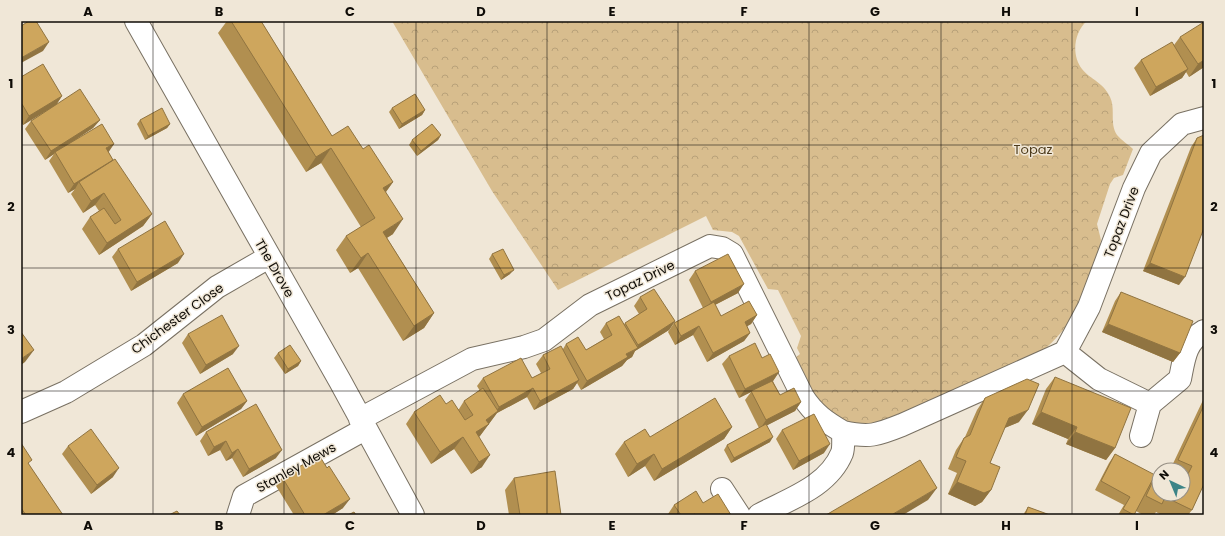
<svg xmlns="http://www.w3.org/2000/svg" width="1225" height="536" viewBox="0 0 1225 536" font-family="Poppins,sans-serif">
	<defs>
		<pattern id="park-crowns" width="20" height="18" patternUnits="userSpaceOnUse"><rect width="20" height="18" fill="#d8bd8e"/><path d="M2 6a3 3 0 1 1 6 0M12 15a3 3 0 1 1 6 0" fill="none" stroke="#b8a179"/></pattern>
	</defs>
	<rect width="100%" height="100%" fill="#f0e7d7"/>
	<path fill="url(#park-crowns)" d="M392,21h695c-13,11 -16,34 -5,48 9,11 21,13 28,28 6,12 -1,26 7,38 4,5 12,10 16,14l-10,26 -9,3 -4,6 -13,40 4,16 -1,5 5,3c-18,44 -28,75 -66,106l-157,70 -12,2 -22,-3 -29,-18 -24,-47 5,-4 -3,-6 4,-12 -23,-46 -10,-1 -29,-53 -7,-4 -19,-2 -7,-14 -148,74 -66,-99z"/>
	<g fill="none" stroke-linecap="round" stroke-linejoin="round">
		<defs>
			<path id="minor" d="M136,21l204,360 73,134
				M1065,352l34,27 51,25 -9,32
				M1150,404l30,-25c4,-20 5,-37 24,-48
				M21,412l45,-20 78,-47 73,-58 52,-30
				M360,419l112,-60 52,-12 20,-7 46,-35 120,-59 12,2 10,6 71,143c11,17 23,25 40,35
				M722,489l17,26
				M238,515l6,-19 121,-67
				M759,515c30,-16 69,-28 83,-62 2,-6 1,-15 1,-21 26,6 34,3 59,-7l163,-73 24,-45 45,-119 17,-35 31,-29 22,-6"/>
		</defs>
		<use href="#minor" stroke="#797163" stroke-width="24"/>
		<use href="#minor" stroke="#fff" stroke-width="22"/>
	</g>
	<path fill="#b18f50" d="M227,21h34l71,115 31,13 30,33 -7,10 7,42 -6,4 47,75 -10,15 -21,13 -45,-73 -8,5 -14,-23 10,-14 15,-9 -40,-64 -15,9 -88,-139z
		M1180,37l24,30 -15,10 -3,-5 -4,6 -32,18 -16,-28 7,-8 33,-15z
		M21,77l41,19 -6,9 44,15 -7,8 -15,10 36,6 -6,7 5,9 39,54 -9,12 -44,29 -17,-26 8,-12 9,-6 -4,-6 -12,8 -12,-19 4,-5 -7,4 -19,-32 5,-7 -9,6 -20,-31 6,-8 23,-15 -31,19 -2,-3z
		M392,108l33,2 -3,5 -23,14 -10,-17z
		M140,120l30,4 -3,4 -22,12 -8,-16z
		M441,135l-3,5 -21,16 -8,-11 3,-5z
		M1197,138l-18,147 -36,-14 48,-124z
		M118,249l60,14 -47,28 -19,-34z
		M492,254l18,20 -9,6 -12,-21z
		M695,271l43,22 -23,12 6,11 36,-1 -6,9 -4,2 3,7 -6,8 -37,21 -14,-27 -18,10 -7,-13 6,-9 29,-15 -14,-28z
		M1121,292l59,61 -7,9 -71,-30 13,-31z
		M640,297l35,24 -6,9 -34,21 -3,6 -5,3 -5,6 -41,24 -4,-7 -4,6 -39,21 -7,-13 -30,16 -18,24 3,30 -11,7 -17,-25 -23,15 -25,-40 8,-12 45,-3 5,-8 16,-10 -3,-5 6,-8h49l9,-5 -5,-9 7,-9 20,-6 3,-5 20,6 18,-11 -4,-7 6,-9 18,1 15,-10 -5,-8z
		M188,334l45,20 -33,20 -18,-31z
		M278,353l23,8 -3,5 -13,8 -11,-16z
		M729,356l33,2 17,14 -6,9 7,14 21,7 -6,9 -28,14 3,17 -39,21 -7,-13 3,-5 32,-17 -14,-28 6,-8 -12,6 -17,-34z
		M1055,377l60,71 -9,12 -40,-16 2,-5 -36,-15 14,-35z
		M183,394l64,7 -6,8 -45,27 -19,-33z
		M985,398l34,24 -15,6 -14,35 1,27 -9,12 -7,4 -27,-12 9,-21 -9,-4 8,-19 8,-12 1,-1 12,-27z
		M1204,398v86l-12,26 -4,5h-26l-6,-3 -2,3h-11l-7,-4 -2,4h-16l6,-10 -29,-15 14,-27 6,-9 39,23 4,-7 25,24v-24h-13z
		M732,427l-8,12 -70,42 -9,-15 -17,11 -13,-23 9,-12 26,-5z
		M782,430l42,23 -31,17 -17,-31z
		M206,432l70,26 -33,19 -11,-19 -6,3 -6,-11 -12,6 -8,-15z
		M21,443l8,22 34,50h-42z
		M68,446l45,31 -22,17 -29,-40z
		M282,477l61,31 -11,7h-38l-18,-29z
		M514,478l47,37h-52l-4,-25z
		M703,503l28,12h-62l-1,-1 6,-9z
		M1028,507l22,8h-27z"/>
	<path fill="#907441" d="M49,42l-6,9 -22,12v-5z
		M1204,60v7l-15,10 9,-13z
		M1188,69l-6,9 -32,18 6,-9z
		M62,96l-6,9 -33,20 6,-9z
		M425,110l-3,5 -23,14 3,-5z
		M100,120l-7,8 -38,25v-1l-1,2 -9,6 6,-9z
		M170,124l-3,4 -22,12 3,-4z
		M441,135l-3,5 -21,16 4,-5z
		M114,144l-6,9 -2,-5z
		M331,148l-10,15 -15,9 10,-15z
		M113,160l-34,22 -4,7 -7,4 6,-9z
		M393,182l-11,15 1,-9z
		M104,193l-9,12 -12,8 8,-12z
		M152,214l-9,12 -44,29 8,-12z
		M403,219l-10,15 -20,12 10,-14z
		M368,253l-10,15 -8,5 11,-15z
		M184,254l-6,9 -47,28 6,-9z
		M1150,263l35,14 -6,8 -36,-14z
		M514,270l-4,4 -9,6 3,-5z
		M744,284l-6,9 -33,17 6,-8z
		M434,313l-10,15 -21,13 11,-15z
		M757,315l-6,9 -12,7 6,-9z
		M675,321l-6,9 -34,21 -3,6 -5,3 -5,6 -41,24 6,-9 39,-27 9,-4 3,-5z
		M1108,324l72,29 -7,9 -71,-30z
		M699,326l-6,9 -18,10 6,-9z
		M750,333l-6,8 -37,21 6,-9z
		M239,346l-6,8 -33,20 6,-9z
		M34,350l-9,12 -4,3v-6z
		M301,361l-3,5 -13,8 3,-5z
		M779,372l-6,9 -34,17 6,-9z
		M579,380l-6,9 -39,21 6,-9z
		M533,388l-6,9 -30,16 -17,23 -13,8 19,-24 7,-5 6,-8z
		M247,401l-6,8 -45,27 6,-9z
		M801,402l-6,9 -35,18 6,-9z
		M1028,410l-9,12 -19,8 9,-12z
		M1041,412l36,15 -9,12 -36,-15z
		M732,427l-8,12 -70,42 8,-12z
		M1075,432l40,16 -9,12 -40,-16z
		M463,437l-9,12 -23,15 9,-12z
		M773,437l-3,5 -39,21 3,-5z
		M226,441l-6,9 -12,6 6,-9z
		M830,444l-6,9 -31,17 6,-9z
		M238,449l-6,9 -6,3 6,-8z
		M282,450l-6,8 -33,19 6,-8z
		M654,454l-9,12 -17,11 9,-13z
		M490,455l-8,12 -11,7 8,-12z
		M119,468l-6,9 -22,17 6,-9z
		M957,482l34,8 -9,12 -7,4 -27,-12z
		M937,488l-9,12 -25,15h-11l1,-1z
		M350,499l-7,9 -11,7h-9z"/>
	<path fill="#cea65d" stroke="#907441" d="M29,21h7l13,21 -28,16v-32z
		M231,21h30l71,115 16,-10 15,23 6,-4 24,37 -10,6 20,31 -20,13 51,81 -20,13 -46,-73 -7,5 -15,-22 29,-18 -44,-70 -15,9z
		M1204,22v38l-6,4 -18,-27z
		M1172,42l16,27 -32,18 -15,-27z
		M43,64l19,32 -33,20 -7,-12 -1,1v-28z
		M80,89l20,31 -49,31 -20,-30z
		M415,94l10,16 -23,14 -10,-16z
		M162,108l8,16 -22,12 -8,-16z
		M102,124l12,20 -8,4 7,12 -39,24 -19,-32z
		M432,124l9,11 -20,16 -9,-11z
		M1204,135v93l-19,49 -35,-14 47,-125z
		M115,159l37,55 -45,29 -17,-26 14,-9 11,16 6,-4 -17,-27 -13,8 -12,-19z
		M165,221l19,33 -47,28 -19,-33z
		M503,249l11,21 -10,5 -12,-21z
		M728,254l16,30 -33,18 -16,-31z
		M654,289l21,32 -37,24 -13,-22 22,-14 -7,-12z
		M1121,292l72,29 -13,32 -72,-29z
		M749,301l8,14 -12,7 5,11 -37,20 -14,-27 -18,10 -7,-13 40,-21 7,14z
		M222,315l17,31 -33,19 -18,-31z
		M619,316l19,32 -12,6 2,3 -41,24 -21,-37 12,-7 8,13 26,-15 -6,-12z
		M21,332l13,18 -13,9z
		M755,343l7,15 8,-4 9,18 -34,17 -16,-33z
		M290,345l11,16 -13,8 -10,-16z
		M561,346l18,34 -39,21 -7,-13 -34,19 -16,-29 38,-20 11,20 18,-9 -7,-14z
		M228,368l19,33 -45,26 -19,-33z
		M1055,377l76,31 -16,40 -40,-16 2,-5 -36,-15z
		M1027,379l12,5 -11,26 -19,8 -19,45 10,4 -9,23 -7,3 -27,-11 9,-21 -10,-4 8,-19 6,-3 15,-37z
		M772,381l8,14 14,-7 7,14 -35,18 -15,-29z
		M483,388l15,23 -12,9 3,4 -13,8 14,23 -11,7 -16,-25 -23,15 -26,-40 26,-17 6,9 6,-4 13,20 8,-5 -9,-14z
		M715,398l17,29 -70,42 -8,-15 -17,10 -13,-22 21,-13 5,8z
		M256,404l26,46 -33,19 -11,-20 -6,4 -6,-12 -12,6 -8,-15z
		M1204,405v79l-12,26 -27,-13 -3,7 -16,-8 12,-26h1v24h24v-12h1l8,-16 -14,-6z
		M814,414l16,30 -31,17 -17,-31z
		M766,424l7,13 -39,21 -7,-13z
		M91,429l28,39 -22,17 -29,-39z
		M21,443l11,17 -4,3 35,52h-37l-5,-7z
		M1115,454l40,21 -21,40 -11,-6 7,-12 -29,-16z
		M319,455l8,13 2,-2 21,33 -27,16h-18l-23,-38z
		M920,460l17,28 -44,26v1h-67z
		M555,471l6,44h-41l-6,-37z
		M696,491l7,12 15,-9 13,21h-35l-1,-1 -2,1h-12l-7,-10z
		M1028,507l22,8h-25z
		M177,511l3,4h-11z
		M354,512l2,3h-8z"/>
	<path fill="none" stroke="#0f0c07" stroke-width="1" stroke-opacity="0.55" d="M153,21v494M284,21v494M416,21v494M547,21v494M678,21v494M809,21v494M941,21v494M1072,21v494M21,145h1183M21,268h1183M21,391h1183"/>
	<g text-anchor="middle" stroke-width="3" stroke-linejoin="round" paint-order="stroke">
		<g font-size="13" fill="#4d3b1b" stroke="#f0e7d7">
			<text x="1033" y="154">Topaz</text>
		</g>
		<g font-size="13" fill="#0f0c07" stroke="#f0e7d7">
			<text transform="translate(1121 222) rotate(-69)" y="5">Topaz Drive</text>
			<text transform="translate(275 268) rotate(60)" y="5">The Drove</text>
			<text transform="translate(640 280) rotate(-26)" y="5">Topaz Drive</text>
			<text transform="translate(177 318) rotate(-36)" y="5">Chichester Close</text>
			<text transform="translate(296 467) rotate(-29)" y="5">Stanley Mews</text>
		</g>
	</g>
	<rect width="1225" height="536" fill="none" stroke="#f0e7d7" stroke-width="44"/>
	<g transform="translate(1171 482) rotate(316)"><circle r="19" fill="#f0e7d7" stroke="#968f84"/>
	<path d="M0-3L7 15L0 10L-7 15Z" fill="#3c8487"/>
	<text y="-6" font-size="11" font-weight="bold" text-anchor="middle" fill="#0f0c07">N</text>
	</g>
	<rect x="22" y="22" width="1181" height="492" fill="none" stroke="#0f0c07" stroke-width="1.5"/>
	<g font-size="13" text-anchor="middle" font-weight="bold" fill="#0f0c07">
		<text x="88" y="16">A</text>
		<text x="219" y="16">B</text>
		<text x="350" y="16">C</text>
		<text x="481" y="16">D</text>
		<text x="612" y="16">E</text>
		<text x="744" y="16">F</text>
		<text x="875" y="16">G</text>
		<text x="1006" y="16">H</text>
		<text x="1137" y="16">I</text>
		<text x="11" y="88">1</text>
		<text x="1214" y="88">1</text>
		<text x="11" y="211">2</text>
		<text x="1214" y="211">2</text>
		<text x="11" y="334">3</text>
		<text x="1214" y="334">3</text>
		<text x="11" y="457">4</text>
		<text x="1214" y="457">4</text>
		<text x="88" y="530">A</text>
		<text x="219" y="530">B</text>
		<text x="350" y="530">C</text>
		<text x="481" y="530">D</text>
		<text x="612" y="530">E</text>
		<text x="744" y="530">F</text>
		<text x="875" y="530">G</text>
		<text x="1006" y="530">H</text>
		<text x="1137" y="530">I</text>
	</g>
</svg>
